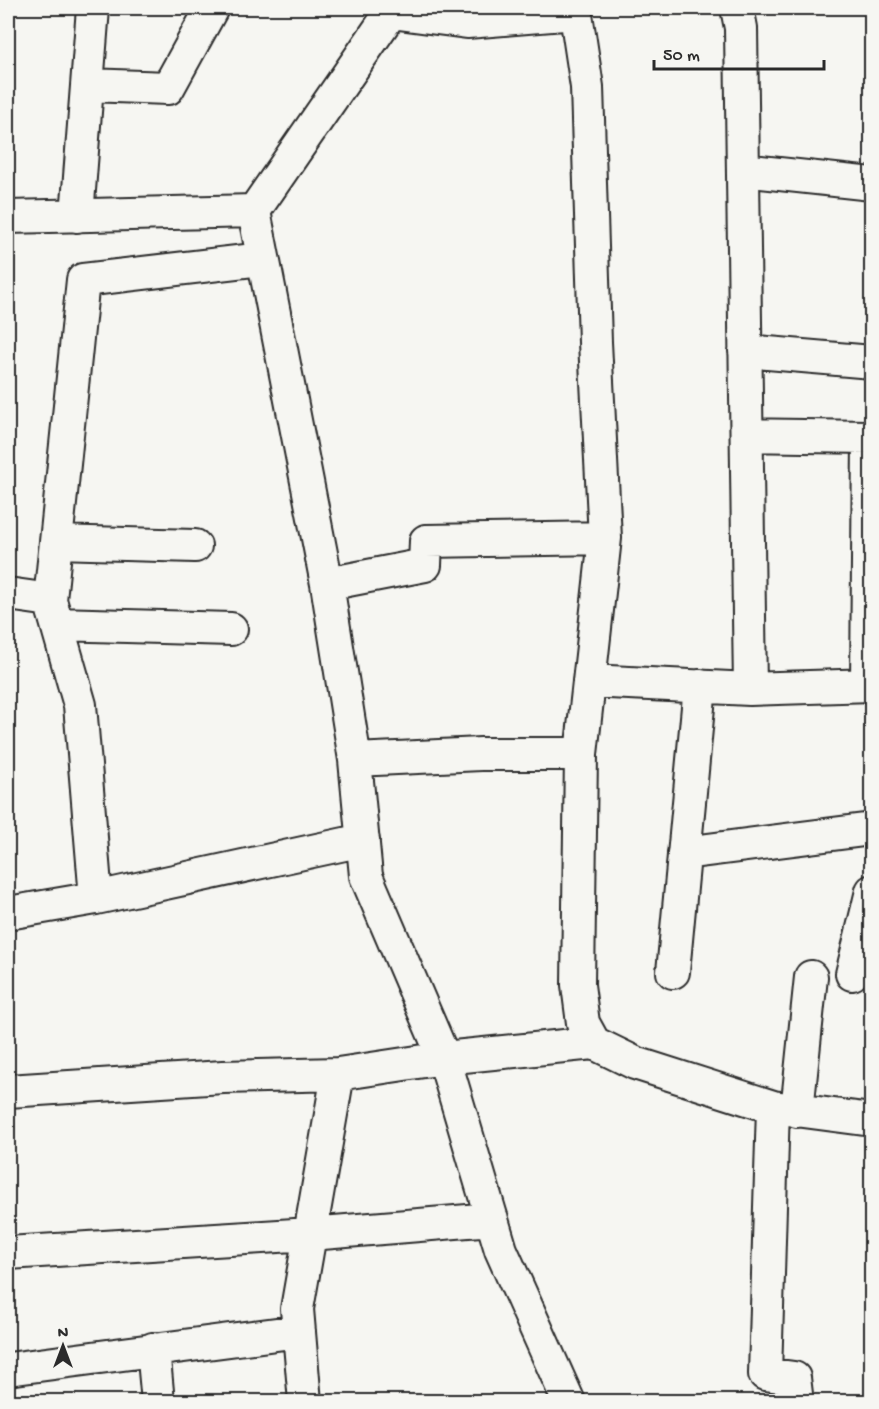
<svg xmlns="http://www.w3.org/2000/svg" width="879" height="1409" viewBox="0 0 879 1409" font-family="'Gochi Hand',sans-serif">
	<rect width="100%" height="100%" fill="#f6f6f2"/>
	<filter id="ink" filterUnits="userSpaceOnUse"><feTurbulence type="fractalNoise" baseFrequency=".0167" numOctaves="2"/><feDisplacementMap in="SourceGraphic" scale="12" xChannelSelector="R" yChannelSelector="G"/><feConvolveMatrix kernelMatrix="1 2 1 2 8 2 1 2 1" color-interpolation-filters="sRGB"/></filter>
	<g filter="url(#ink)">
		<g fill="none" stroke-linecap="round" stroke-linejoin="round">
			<defs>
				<path id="minor" d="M394,8l-140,203 73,373 28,176 11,116 78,182 57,192 68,152
					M575,8l12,79 8,255 10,196 -24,216 -3,231 5,38 11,20 41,20 138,44 99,13
					M391,12l76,10 109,-9
					M88,85l80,3 44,-80
					M743,170l129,14
					M77,216l16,-208
					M8,217l246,-6
					M263,259l-180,21 -33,320 30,105 16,193 267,-58
					M745,351l127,11
					M747,435l122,2 -2,248
					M56,542l139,4
					M327,584l98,-19 1,-24 179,-3
					M8,594l42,6
					M57,624l174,5
					M589,681l161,8 -9,-661 -4,-20
					M750,689l122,-4
					M355,760l126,-6h100
					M684,853l188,-24
					M8,913l88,-15
					M673,972l27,-286
					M852,974l20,-83
					M8,1091l215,-14 115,-3 106,-16 150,-15
					M773,1107l-8,267 29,4 3,24
					M797,1111l14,-134
					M8,1253l302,-19 182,-15
					M153,1349l5,53
					M8,1369l291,-38
					M305,1402l-8,-93 41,-235"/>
			</defs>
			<use href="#minor" stroke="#2b2b2b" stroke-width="36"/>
			<use href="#minor" stroke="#f6f6f2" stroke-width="32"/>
		</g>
	</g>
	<rect width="879" height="1409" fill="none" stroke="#f6f6f2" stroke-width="30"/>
	<rect x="15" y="15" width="849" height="1379" fill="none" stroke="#2b2b2b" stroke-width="2" filter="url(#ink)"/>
	<g transform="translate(63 1346)" stroke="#f6f6f2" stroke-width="4.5" paint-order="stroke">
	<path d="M0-4.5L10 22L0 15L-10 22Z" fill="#2b2b2b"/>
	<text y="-9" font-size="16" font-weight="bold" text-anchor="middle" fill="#2b2b2b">N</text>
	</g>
	<path d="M654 60v9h170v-9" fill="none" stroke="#2b2b2b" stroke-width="3"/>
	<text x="663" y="60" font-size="18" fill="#2b2b2b" stroke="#f6f6f2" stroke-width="4.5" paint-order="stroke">50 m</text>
</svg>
